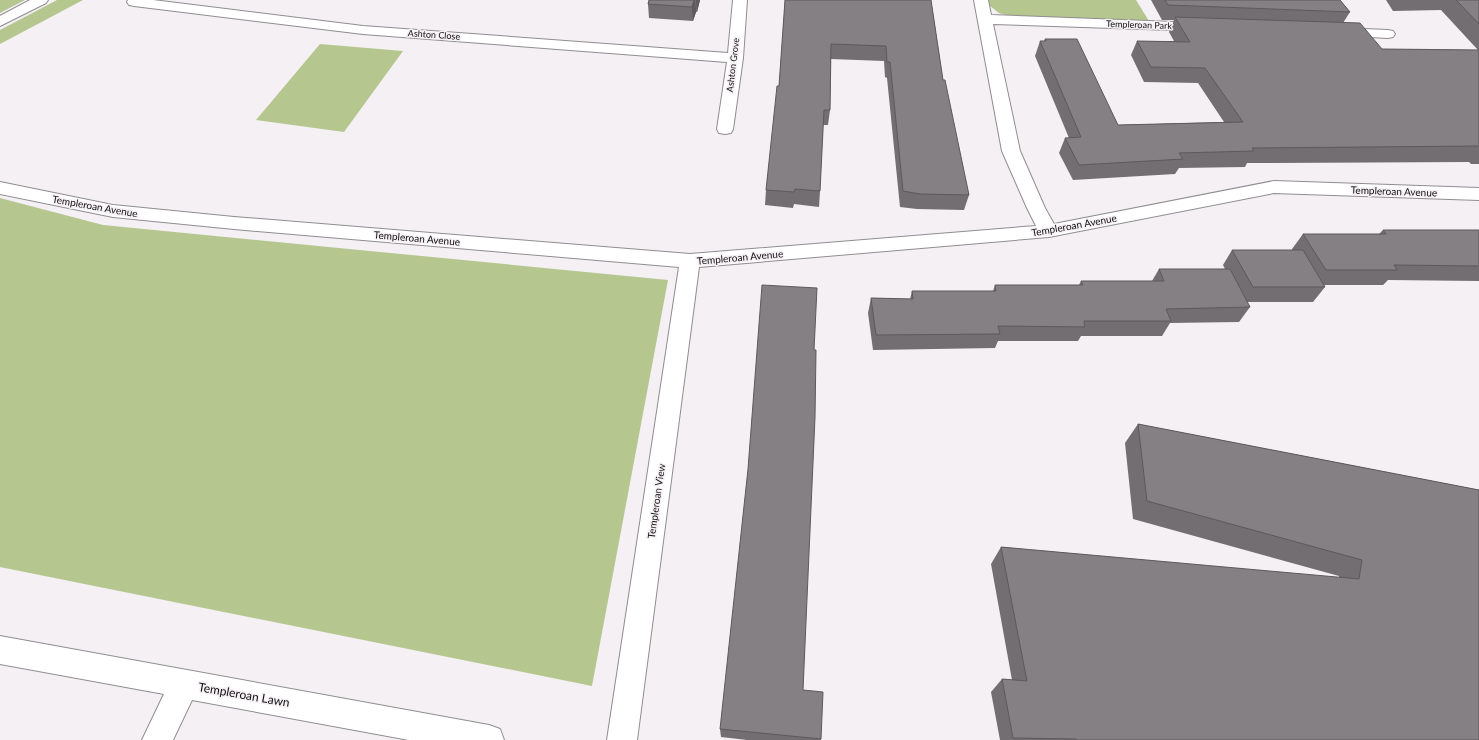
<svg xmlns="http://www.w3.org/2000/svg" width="1479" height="740" viewBox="0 0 1479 740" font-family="Lato,sans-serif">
	<rect width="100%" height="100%" fill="#f4f0f4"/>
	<path fill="#b5c68f" d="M0,0h25l-25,13z
		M57,0h26l-83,44v-14z
		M988,0h148l13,21 -136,-4 -14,-4 -9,-7z
		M320,44l83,7 -59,81 -88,-12z
		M0,198l103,27 565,55 -76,406 -592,-119z"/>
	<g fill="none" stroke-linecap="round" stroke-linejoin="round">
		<defs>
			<path id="street" d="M128,0h25l210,26 365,27 5,-53h14l-4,58 -10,71 -2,4 -6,1 -6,-1 -2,-4 10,-67 -364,-28 -229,-28 -5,-1 -2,-3z
				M974,0h14l3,15 210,8 5,1 2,3 -2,3 -5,1 -208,-7 27,127 25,57 9,16 220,-43 205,7v12l-205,-7 -225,44 -350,30 -62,473h-30l72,-473 -445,-38 -121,-12 -113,-23v-12l113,23 121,12 456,37 346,-28 -9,-18 -25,-57z
				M1339,28l49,2 5,1 2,3 -2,3 -5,1 -54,-3 -2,-3 2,-3z
				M0,636l489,89 11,4 4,11h-95l-217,-40 -19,40h-31l22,-46 -164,-30z"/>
			<path id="secondary" d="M30,0h18l-2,3 -46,23v-10z"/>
		</defs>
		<use href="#street" stroke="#908d91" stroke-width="2"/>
		<use href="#secondary" stroke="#908d91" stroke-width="2"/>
		<use href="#street" fill="#fff" fill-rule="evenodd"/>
		<use href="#secondary" fill="#fff" fill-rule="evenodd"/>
	</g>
	<path fill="#726e72" d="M649,0h51l-3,12h-1l-3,9 -44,-3 -1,-14z
		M785,0h146l12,80 26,115 -5,15 -47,-1 -17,-2 -13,-129 -2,-1 -1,-16 -53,-2 -1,51 -2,15h-5l-3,66 -1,16 -25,-3 -1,4 -28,-3 1,-15 13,-104z
		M1151,0h189l10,12 -7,11 39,26 96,1 -37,-40 -48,1 -7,-11h93v164h-8l-2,-2 -222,1 -2,4 -66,1 -4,6 -102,6 -14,-27 6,-15h4l-34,-82 5,-15h4l1,-2 73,86 106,-3 -26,-39 -54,-1 -13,-27 6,-14h37l-5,-9 5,-12h-12z
		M1383,230h96v51l-91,-1 -5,5h-59l1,2 -12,15h-66l3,5 -11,15 -69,1 -8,13h-81l-3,5h-80l-3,7 -122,2 -5,-37 3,-15 39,1 2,-8h81l2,-6h84l2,-4h71l7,-12h66l-2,-4 9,-15h60v-1l11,-15h76z
		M814,350l-11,340 18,49v1h-74l-26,-3 -1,-8z
		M1138,424l341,66v250h-479l-9,-48 11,-13 10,1 -21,-116 10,-17 338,31v-2l-206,-57 -8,-76z"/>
	<path fill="#5c5a5c" d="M694,0h1l1,12 -3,9 -1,-14z
		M696,0h4l-3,12z"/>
	<path fill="#848084" stroke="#5c5a5c" d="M649,0h45l-2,7 -44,-3z
		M785,0h146l12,80h2l24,115 -49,-1 -17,-3 -13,-129h-3l-1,-16 -55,-2 -1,66h-6l-4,81 -25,-2 -1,3 -28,-2 11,-104h2z
		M1165,0h175l10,12 -182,-7z
		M1456,0h23v24z
		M1175,17l185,6 22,26 97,1v96l-227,2 2,3 -75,2 4,6 -104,6 -14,-27 16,-1 -41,-96h6l-1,-2h32l41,86 125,-3 -38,-54 -54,-1 -14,-26 53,1z
		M1383,230h96v36l-85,-1 3,5h-71l-23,-36h83z
		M1232,250h71l22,37h-72z
		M1159,269h71l20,38 -84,2 5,12h-87l1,6 -87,-1 2,8 -124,1 -5,-37 42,1 -1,-8h84l-1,-6h88l-2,-4h83z
		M762,285l55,3 -3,62h2l-1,67 -12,273 20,2 -2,47 -101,-10 28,-260z
		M1138,424l341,66v250h-403v-1l-63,-1 -11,-59 25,2 -26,-134 358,32 3,-19 -215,-59z"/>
	<g text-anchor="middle" stroke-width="3" stroke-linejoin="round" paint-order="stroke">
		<g font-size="9" fill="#121112" stroke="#f4f0f4">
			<text transform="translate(1139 25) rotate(2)" y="3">Templeroan Park</text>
			<text transform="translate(434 35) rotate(4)" y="3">Ashton Close</text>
			<text transform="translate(733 65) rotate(-83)" y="3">Ashton Grove</text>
		</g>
		<g font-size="10" fill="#121112" stroke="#f4f0f4">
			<text transform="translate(1394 191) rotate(2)" y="4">Templeroan Avenue</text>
			<text transform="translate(95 206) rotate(10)" y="4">Templeroan Avenue</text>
			<text transform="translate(1074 225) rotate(-10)" y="4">Templeroan Avenue</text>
			<text transform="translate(417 238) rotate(5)" y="4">Templeroan Avenue</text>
			<text transform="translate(740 257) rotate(-5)" y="4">Templeroan Avenue</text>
			<text transform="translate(656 501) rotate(-82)" y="4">Templeroan View</text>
		</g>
		<g font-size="12" fill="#121112" stroke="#f4f0f4">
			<text transform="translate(244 695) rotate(10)" y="4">Templeroan Lawn</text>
		</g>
	</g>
</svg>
